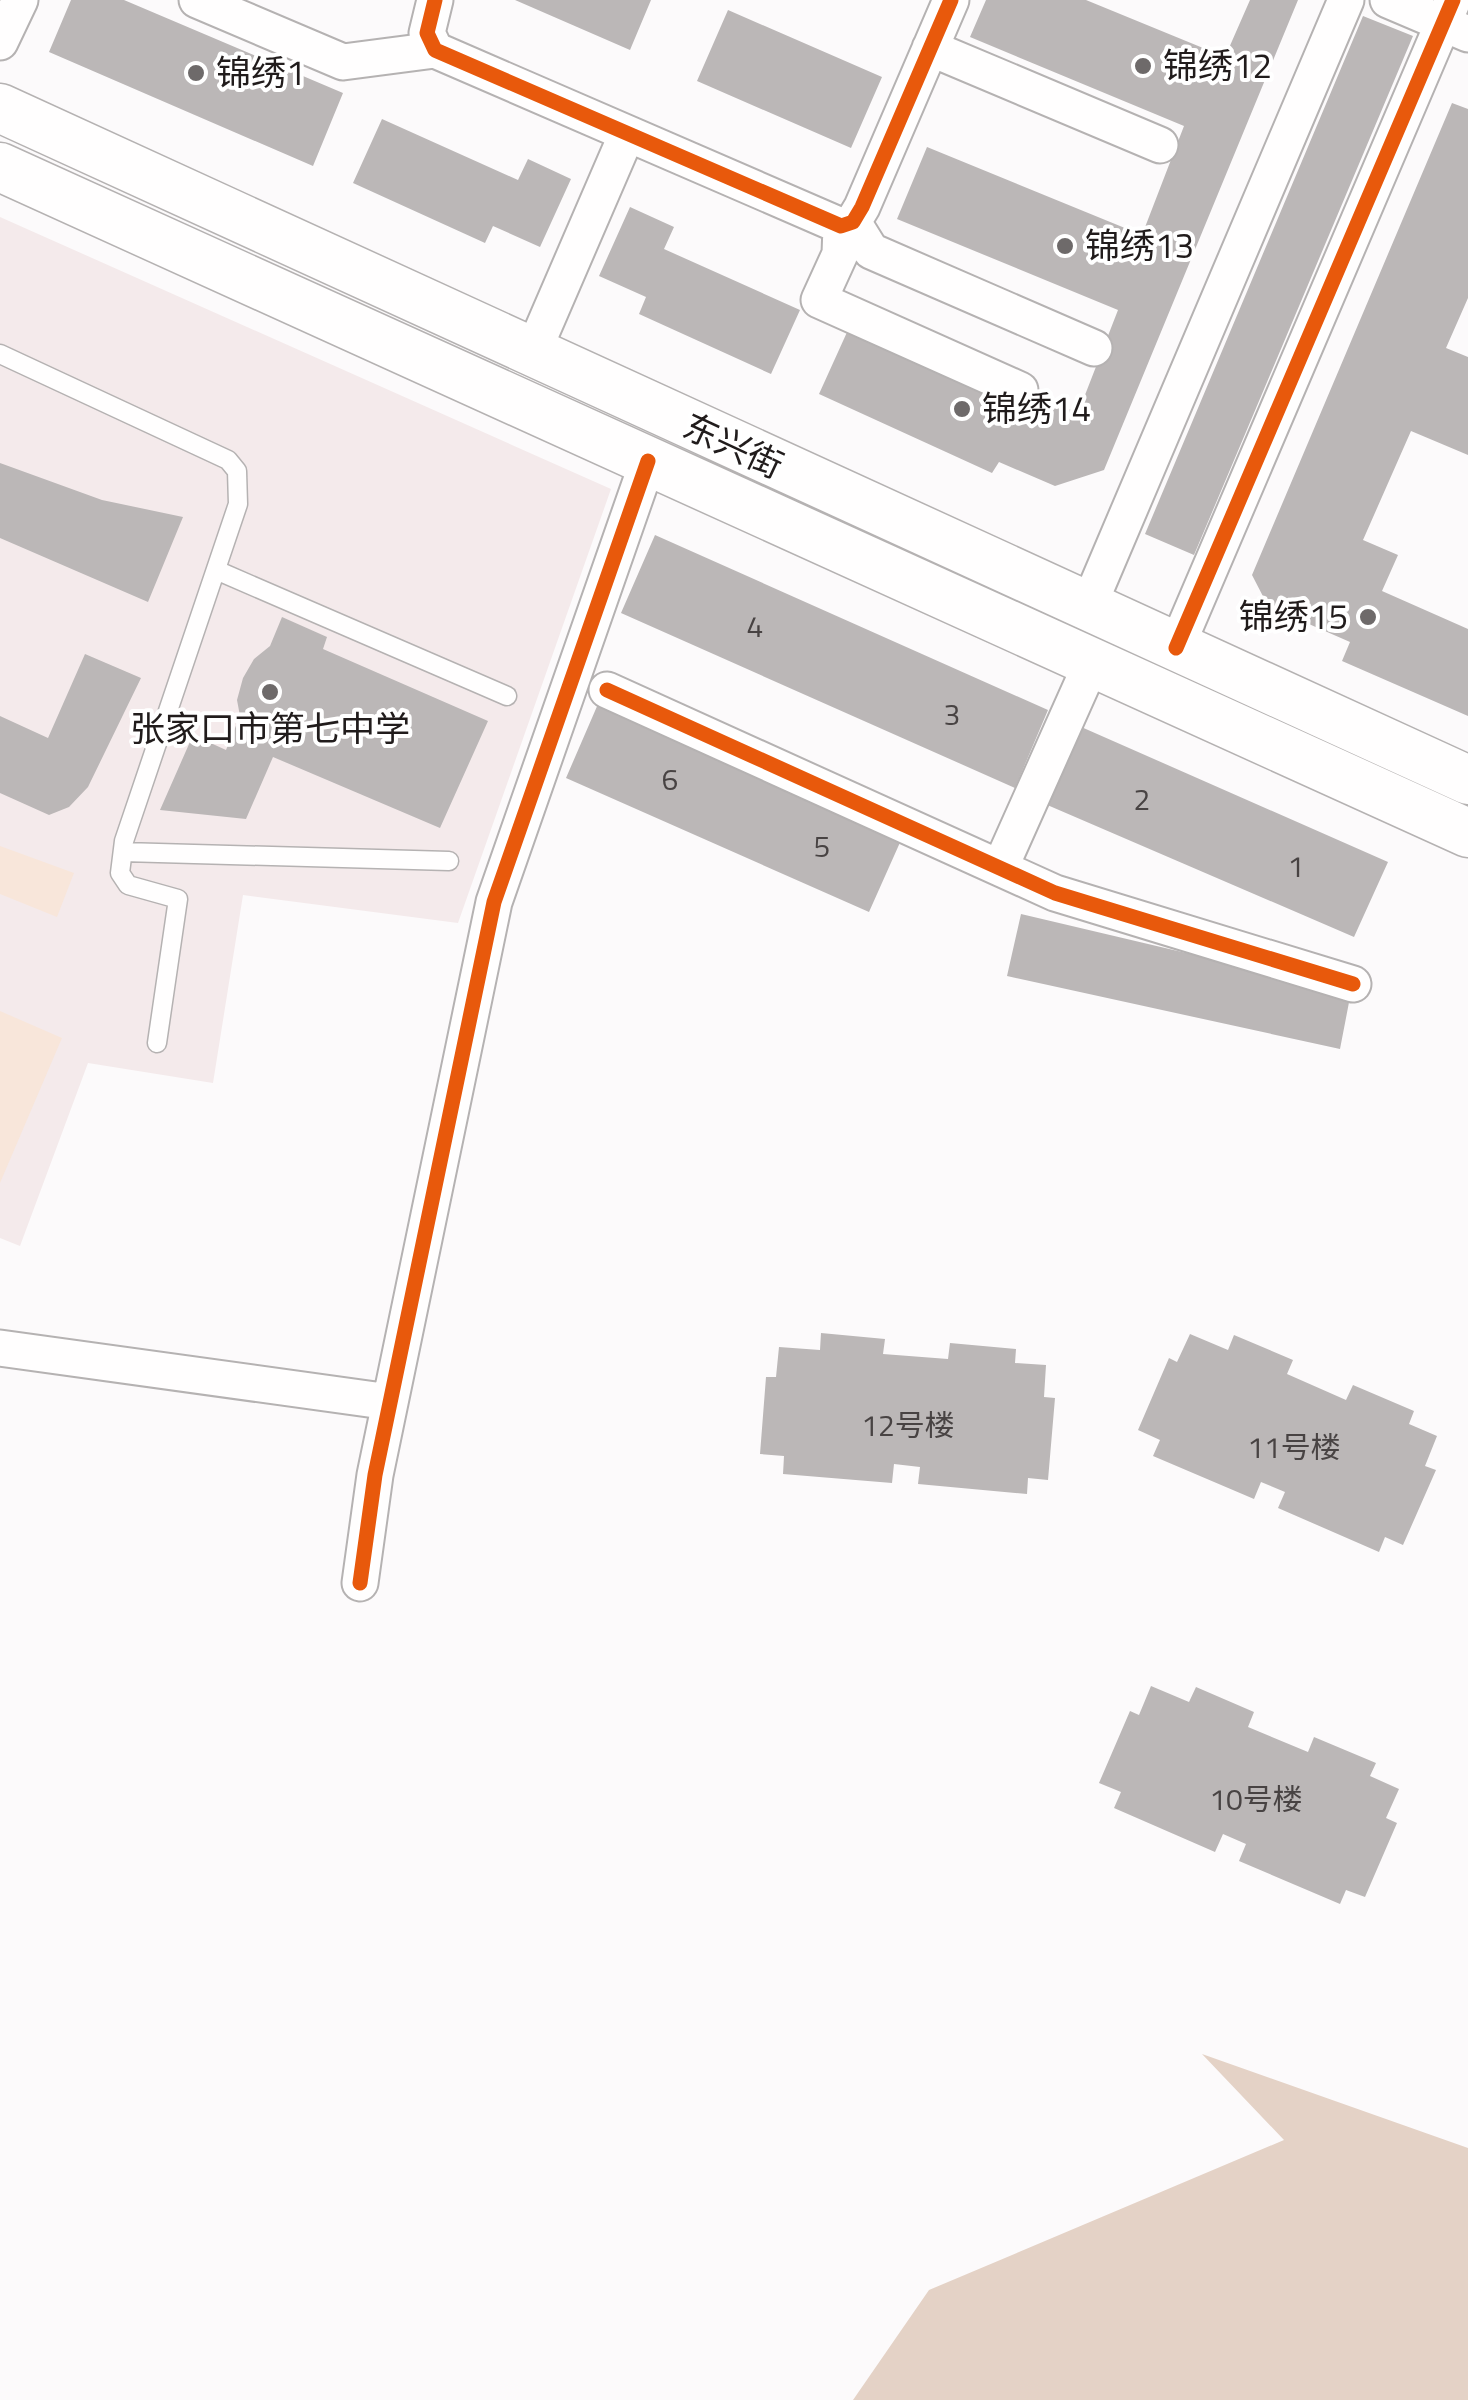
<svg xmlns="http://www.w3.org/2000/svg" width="1468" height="2400" viewBox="0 0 1468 2400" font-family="'Titillium Web','Noto Sans SC',sans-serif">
	<rect width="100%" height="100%" fill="#fcfafb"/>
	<path fill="#f4eaeb" d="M0,217l611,272 -153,434 -215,-28 -30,188 -125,-20 -68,183 -20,-8z"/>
	<path fill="#f8e6da" d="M0,846l74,27 -17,44 -57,-23z
		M0,1011l62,27 -62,145z"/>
	<path fill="#e4d2c6" d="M1202,2054l266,94v252h-615l76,-110 355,-150z"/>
	<path fill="#bbb7b7" d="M71,0h53l219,93 -30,73 -264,-114z
		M515,0h136l-21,50z
		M986,0h100l139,57 25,-57h48l-194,470 -49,16 -56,-24 -7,11 -173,-79 29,-64 183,62 47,21 40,-103 -221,-91 30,-72 215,88 42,-109 -214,-89z
		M728,10l154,67 -31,71 -154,-67z
		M1363,16l50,20 -219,519 -49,-21z
		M1452,103l16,6v189l-22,50 22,9v98l-57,-24 -48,109 35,15 -16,36 86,38v87l-126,-55 8,-19 -82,-36 -16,-31z
		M382,119l136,61 10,-21 43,20 -31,68 -47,-21 -8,17 -132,-60z
		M630,207l44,20 -10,22 136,61 -29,64 -132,-60 7,-17 -47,-21z
		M0,463l102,37 81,17 -35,85 -148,-64z
		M655,535l393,175 -33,78 -394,-175z
		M282,617l45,20 -4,12 165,72 -48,107 -167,-71 -27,62 -86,-9 33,-75 33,15 14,-34 -3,-16 6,-22 11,-19 16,-13z
		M85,654l56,24 -53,109 -19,20 -20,8 -49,-22v-77l48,22z
		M598,704l304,134 -33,74 -303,-134z
		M1079,726l309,136 -34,75 -309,-133z
		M1021,914l330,78 -11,57 -333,-73z
		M821,1333l64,6 -2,15 65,5 2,-16 66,6 -1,14 31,2 -2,32 11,1 -7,82 -20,-2 -1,16 -109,-10 2,-17 -26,-3 -2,19 -109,-9 1,-18 -24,-2 6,-77h10l3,-30 41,3z
		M1190,1334l38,16 6,-15 59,25 -6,14 59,26 7,-15 61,26 -5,13 28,12 -12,30 11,4 -33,75 -18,-8 -6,15 -101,-44 7,-16 -24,-10 -7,17 -101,-43 7,-16 -22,-10 31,-72 8,4z
		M1151,1686l38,16 7,-15 58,25 -6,15 60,25 6,-15 62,26 -6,13 29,13 -13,29 11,5 -32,74 -19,-7 -6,14 -101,-43 7,-17 -23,-10 -8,18 -101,-44 7,-16 -22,-9 31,-72 9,4z"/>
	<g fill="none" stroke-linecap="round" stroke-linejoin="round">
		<defs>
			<path id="service" d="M0,354l228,106 9,11 1,33 -114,337 -4,32 8,12 50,14 -21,144
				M216,570l291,126
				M123,852l326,9"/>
			<path id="minor" d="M197,0l146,62 92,-12
				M435,0l-8,33 8,17 406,176 12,-4 9,-15 89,-207
				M1388,0l80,34
				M0,42l20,-42
				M930,48l230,97
				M853,222l18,29 223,97
				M841,226l-1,28 -21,46 201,90
				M532,354l95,-220
				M1088,607l258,-607
				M1176,648l277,-648
				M607,690l448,203 298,91
				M1000,868l92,-206
				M0,1348l390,54
				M360,1583l15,-108 119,-573 154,-441"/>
			<path id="secondary" d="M0,108l1468,672
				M0,167l1468,666"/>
		</defs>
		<use href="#service" stroke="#b5b2b2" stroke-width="21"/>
		<use href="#minor" stroke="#b5b2b2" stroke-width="39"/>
		<use href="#secondary" stroke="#b5b2b2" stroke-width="51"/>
		<use href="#service" stroke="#fffefe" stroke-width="18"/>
		<use href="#minor" stroke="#fffefe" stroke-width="35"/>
		<use href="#secondary" stroke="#fffefe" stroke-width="48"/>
		<defs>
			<path id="cycleway" d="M435,0l-8,33 8,17 406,176 12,-4 9,-15 89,-207
				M1176,648l277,-648
				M607,690l448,203 298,91
				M360,1583l15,-108 119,-573 154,-441"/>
		</defs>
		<use href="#cycleway" stroke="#fff" stroke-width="21"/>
		<use href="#cycleway" stroke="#e8590c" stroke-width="15"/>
	</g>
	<g fill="#6e6a6a" stroke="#fff" stroke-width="4">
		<circle cx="1143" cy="66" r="10"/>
		<circle cx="196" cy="73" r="10"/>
		<circle cx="1065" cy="246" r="10"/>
		<circle cx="962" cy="409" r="10"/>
		<circle cx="1368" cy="617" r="10"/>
		<circle cx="270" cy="692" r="10"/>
	</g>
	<g text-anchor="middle" stroke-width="8" stroke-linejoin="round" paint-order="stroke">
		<g font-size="30" fill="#484343">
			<text x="755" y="637">4</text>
			<text x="952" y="725">3</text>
			<text x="670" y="790">6</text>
			<text x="1142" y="810">2</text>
			<text x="822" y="857">5</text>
			<text x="1296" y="877">1</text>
			<text x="908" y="1436">12号楼</text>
			<text x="1294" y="1458">11号楼</text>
			<text x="1256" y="1810">10号楼</text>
		</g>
		<g font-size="35" fill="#211c1c" stroke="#fff" text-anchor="start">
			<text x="1163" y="78">锦绣12</text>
			<text x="216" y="85">锦绣1</text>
			<text x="1085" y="258">锦绣13</text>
			<text x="982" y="421">锦绣14</text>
			<text x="1348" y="629" text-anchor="end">锦绣15</text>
			<text x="270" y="741" text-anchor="middle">张家口市第七中学</text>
		</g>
		<g font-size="35" fill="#211c1c" stroke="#fff">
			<text transform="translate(733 446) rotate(25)" y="12">东兴街</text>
		</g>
	</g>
</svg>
